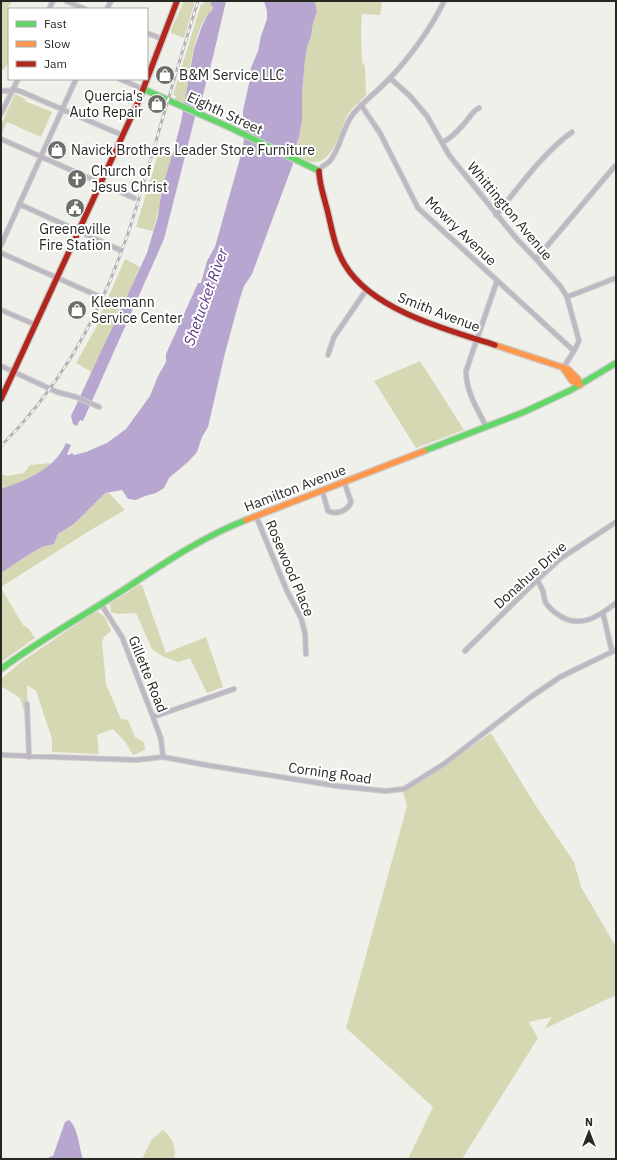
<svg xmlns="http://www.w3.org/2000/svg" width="617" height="1160" viewBox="0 0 617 1160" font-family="'IBM Plex Sans',sans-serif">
	<rect width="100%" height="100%" fill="#f0f0ea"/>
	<path fill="#d6d8b3" d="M1,1h12l-6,7 2,2v50l-5,10 -3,-2z
		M184,1h11l-11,37 -13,-5v-3z
		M204,1h7v4l2,2 -1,4c-18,11 -24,71 -27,92l-10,-4 1,-3 -3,-1 28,-91 2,1z
		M315,1h67l-2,14 -18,-1c-2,16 0,32 0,48l3,4 1,29c-6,7 -15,13 -19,21 -7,14 -14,49 -35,46 -6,-1 -12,-5 -17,-7l-1,-3 5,-15 3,-17v-27l3,-33 2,-13 4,-11 2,-13 4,-11z
		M15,94l10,5v2l27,11 -11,25 -34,-15 -6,13v-10z
		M160,150l13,4 -12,37 -1,13 -7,27 -17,-4 23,-76z
		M125,259l15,8 -48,105 -16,-9 21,-37 -1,-1z
		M420,361l44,69 -48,18 -42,-67z
		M51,463c-9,12 -35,21 -50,26v-15l6,2 17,-3 6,-8z
		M105,493h4l16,17 -31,18 -93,59v-14l27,-18 14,-8 12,-3 4,-10 16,-10z
		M139,585h3l24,68 40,-16 17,50 -16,6 -17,-35 -12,4 -16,-6 -10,-7 -16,-36 -19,1 -6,-2 -1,-8z
		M1,588l22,37 5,3 7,10 -34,24z
		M98,612l7,5 6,14 -7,6 -2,5 4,42 15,35 7,1 7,17 9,5 1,8 -12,5 -7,-12 -13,-14 -16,6 2,19 -47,-2v-13l-16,-48 -9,-6 1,34 -2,-1 -6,-20 -19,-12v-7l20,-17 72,-49z
		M491,733l45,73 38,56 7,25 35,60v48l-72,34 8,-12 -23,5 9,16 -76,121h-54l25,-52 -87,-79 61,-222 -4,-15 19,-10z
		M163,1130c9,8 14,16 11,29h-32l10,-20z"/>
	<path fill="#b7a6d0" d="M211,1h15l-13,56 -12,45 -6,15 -31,122 -7,16 -74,166 -3,-1 -3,6 -4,-2 -2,-8 76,-163 11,-37 4,-28 10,-32 9,-34 13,-73 8,-23 6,-12 4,-3 1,-4 -2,-2z
		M264,1h51l2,11 -4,11 -2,13 -4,11 -2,13 -3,33v27l-3,17 -5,14 -1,13 -41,110 -8,12 -4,12 -15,55 -17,74 -6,10 -5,15 -8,9 -20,17 -5,10 -8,5 -11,3 -9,4 -8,-1 -6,-9 -17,3 -31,31 -16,10 -4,10 -12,3 -14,8 -27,18v-84c26,-9 54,-20 65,-46l5,2 -4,9 2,1 3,-2 2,2 12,-3 21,-9 19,-14 24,-33 8,-20 8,-14v-8l32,-71h3l6,-22 8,-14 27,-96 2,-11 -1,-2v-27l7,-32 1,-11 7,-17 3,-15 6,-17v-8z
		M69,1120c9,7 10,28 14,39h-35l1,-2 4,-1 12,-34z"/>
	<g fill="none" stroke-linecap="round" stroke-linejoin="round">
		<defs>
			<path id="street" d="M66,1l19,8
				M49,9l4,-8
				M107,9l4,-8
				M147,33l15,6
				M390,78l20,18 17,20 22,39 66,82 21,22 25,28 6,10 12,44 -5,10 -11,17
				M120,79l23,10
				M1,91l15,-1 6,2 100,43
				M361,105l19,28 38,75 156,143
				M1,114l17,-35
				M1,139l133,59
				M443,142c8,-4 14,-10 20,-17 6,-6 9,-14 16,-17
				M319,170c3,-5 10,-6 13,-12 9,-13 11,-31 21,-44 11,-13 25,-23 37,-36 20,-21 42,-51 54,-77
				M19,204l101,46
				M496,215c24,-29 46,-61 76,-83
				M1,245l75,-166
				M1,253l97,43
				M536,259l79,-93
				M567,297l49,-19
				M1,310l35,15
				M328,355l6,-18 33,-48
				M1,366l56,26 19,5 23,10
				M486,426c-9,-17 -20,-35 -20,-55l31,-90
				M322,490l6,21c8,4 20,0 23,-9l-7,-21
				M256,516l31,75 14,27 4,15 1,21
				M537,580c2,3 4,7 6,11 1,4 1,9 3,12 3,5 7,8 11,11 22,16 41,3 59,-11
				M101,604l21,33 31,80 8,22 2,18
				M603,613l9,39
				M465,651l72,-71 23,-21 56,-37
				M27,704l2,53
				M153,717l81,-28
				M1,755l135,5 27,-3 43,8 131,21 48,5 19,-2 40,-25 84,-65 32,-22 56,-27"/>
			<path id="fast" d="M143,89l86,38 90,44
				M424,451l100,-39 47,-22 45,-27
				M1,669c36,-27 75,-49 113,-73 42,-27 85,-58 132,-76"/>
			<path id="slow" d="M495,345l73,24 10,10 2,6
				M563,368l9,13 8,4
				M246,520l178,-69"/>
			<path id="jam" d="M147,79l30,-78
				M319,171c0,13 6,29 9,42 4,17 7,36 17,52 27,45 102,65 150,80
				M1,399l138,-299 8,-21"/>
		</defs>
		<use href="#street" stroke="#cbcbc7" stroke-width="6"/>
		<use href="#fast" stroke="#cbcbc7" stroke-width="8"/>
		<use href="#slow" stroke="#cbcbc7" stroke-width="8"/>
		<use href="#jam" stroke="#cbcbc7" stroke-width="8"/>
		<use href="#street" stroke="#beb8c5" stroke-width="4"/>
		<use href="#fast" stroke="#63d668" stroke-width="5.5"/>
		<use href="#slow" stroke="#ff974d" stroke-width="5.5"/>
		<use href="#jam" stroke="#b3261e" stroke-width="5.5"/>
		<defs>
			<path id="rail" d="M1,446c55,-55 95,-123 121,-196 12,-31 20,-64 30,-95 15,-52 30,-103 46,-154"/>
		</defs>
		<use href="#rail" stroke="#b7b4b8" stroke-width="3"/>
		<use href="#rail" stroke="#fff" stroke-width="1.5" stroke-dasharray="4.5" stroke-linecap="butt"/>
	</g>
	<defs>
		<symbol id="shop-disc" viewBox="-11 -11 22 22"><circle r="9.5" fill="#6d6d69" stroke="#fff"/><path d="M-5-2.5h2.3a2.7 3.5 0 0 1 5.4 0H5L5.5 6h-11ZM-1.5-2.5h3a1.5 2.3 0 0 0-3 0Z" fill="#fff"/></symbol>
		<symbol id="church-disc" viewBox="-11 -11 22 22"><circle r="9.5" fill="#6d6d69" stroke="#fff"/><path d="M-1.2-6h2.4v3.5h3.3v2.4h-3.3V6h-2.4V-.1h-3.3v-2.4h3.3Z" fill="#fff"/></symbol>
		<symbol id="civic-disc" viewBox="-11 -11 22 22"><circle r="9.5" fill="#6d6d69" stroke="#fff"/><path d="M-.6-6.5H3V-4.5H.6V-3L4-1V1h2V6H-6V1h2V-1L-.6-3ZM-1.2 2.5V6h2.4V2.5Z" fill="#fff"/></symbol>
	</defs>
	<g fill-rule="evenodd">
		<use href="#shop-disc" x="154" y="64" width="22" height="22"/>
		<use href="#shop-disc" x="146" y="93" width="22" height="22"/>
		<use href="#shop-disc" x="46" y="139" width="22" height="22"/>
		<use href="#church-disc" x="66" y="168" width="22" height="22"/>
		<use href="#civic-disc" x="64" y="197" width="22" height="22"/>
		<use href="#shop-disc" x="66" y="299" width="22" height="22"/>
	</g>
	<g text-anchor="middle" stroke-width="4" stroke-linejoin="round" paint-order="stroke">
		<g font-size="14" fill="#272723" stroke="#fff" text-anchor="start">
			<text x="179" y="80">B&amp;M Service LLC</text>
			<text x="143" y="101" text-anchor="end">Quercia's<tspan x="143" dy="16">Auto Repair</tspan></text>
			<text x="71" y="155">Navick Brothers Leader Store Furniture</text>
			<text x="91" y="176">Church of<tspan x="91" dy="16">Jesus Christ</tspan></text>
			<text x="75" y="234" text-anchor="middle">Greeneville<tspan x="75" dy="16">Fire Station</tspan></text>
			<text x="91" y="307">Kleemann<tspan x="91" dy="16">Service Center</tspan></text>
		</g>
		<g font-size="14" fill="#272723" stroke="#fff">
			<text transform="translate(225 113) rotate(25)" y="5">Eighth Street</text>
			<text transform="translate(510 211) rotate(50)" y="5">Whittington Avenue</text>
			<text transform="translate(461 231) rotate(44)" y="5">Mowry Avenue</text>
			<text transform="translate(439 312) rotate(21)" y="5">Smith Avenue</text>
			<text transform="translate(295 488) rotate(-21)" y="5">Hamilton Avenue</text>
			<text transform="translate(290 568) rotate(67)" y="5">Rosewood Place</text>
			<text transform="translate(530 575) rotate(-42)" y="5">Donahue Drive</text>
			<text transform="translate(148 674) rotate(68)" y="5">Gillette Road</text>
			<text transform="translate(330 773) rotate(8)" y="5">Corning Road</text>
		</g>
		<g font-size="15" font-style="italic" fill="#5b3985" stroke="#fff">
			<text transform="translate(206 297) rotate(-70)" y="5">Shetucket River</text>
		</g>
	</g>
	<rect width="617" height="1160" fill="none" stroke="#272723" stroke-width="4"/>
	<rect x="8" y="8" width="140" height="72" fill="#ffffff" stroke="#a9a9a7"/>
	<rect x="16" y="21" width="20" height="6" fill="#63d668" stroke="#a9a9a7"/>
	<text x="44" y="28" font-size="12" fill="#272723">Fast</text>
	<rect x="16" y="41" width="20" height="6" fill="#ff974d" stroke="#a9a9a7"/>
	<text x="44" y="48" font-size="12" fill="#272723">Slow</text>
	<rect x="16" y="61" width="20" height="6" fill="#b3261e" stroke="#a9a9a7"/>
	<text x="44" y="68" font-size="12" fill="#272723">Jam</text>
	<g transform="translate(589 1132)" stroke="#ffffff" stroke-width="3" paint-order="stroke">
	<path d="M0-3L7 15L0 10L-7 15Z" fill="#272723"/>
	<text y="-6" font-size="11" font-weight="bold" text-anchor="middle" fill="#272723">N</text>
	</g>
</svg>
